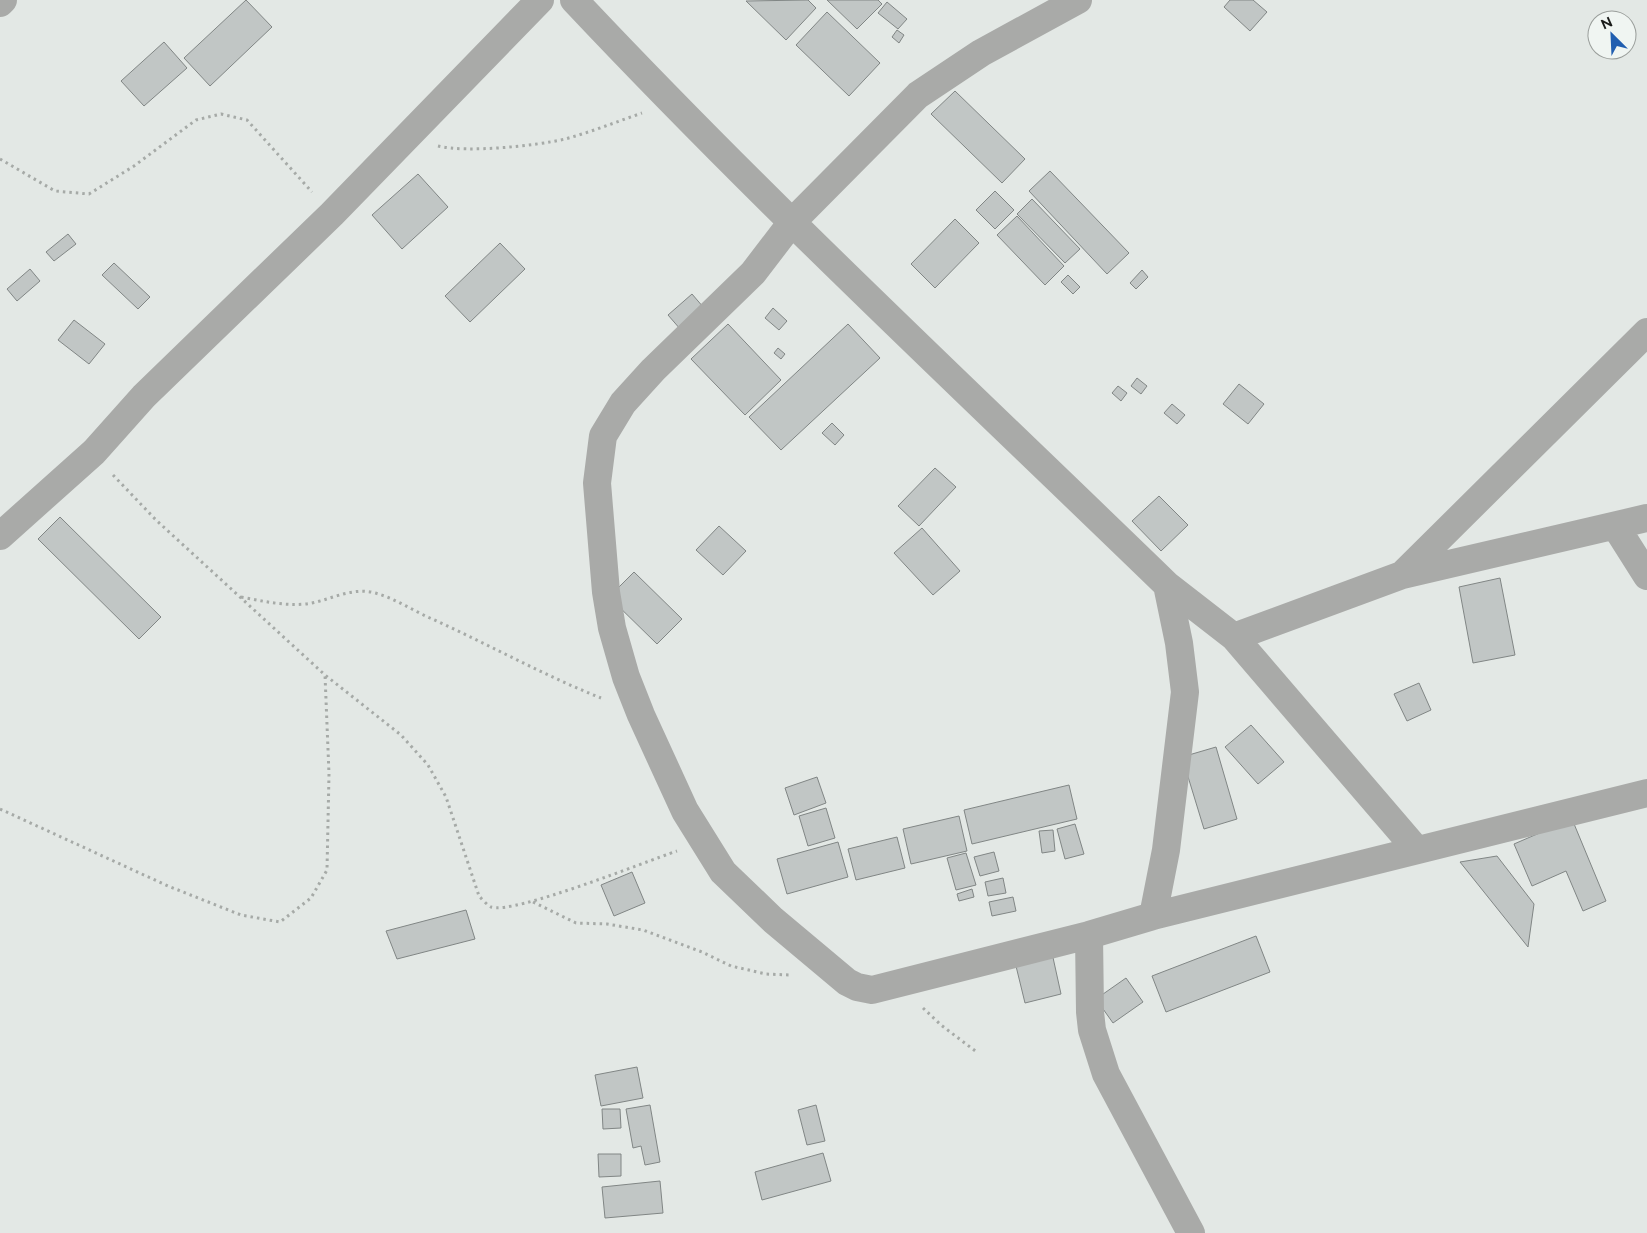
<svg xmlns="http://www.w3.org/2000/svg" width="1647" height="1233" viewBox="0 0 1647 1233" font-family="Raleway,sans-serif">
	<rect width="100%" height="100%" fill="#e3e8e5"/>
	<path fill="#c1c6c5" stroke="#818685" d="M246,0l26,27 -62,59 -26,-28z
		M808,0l8,8 -30,32 -40,-39z
		M827,0h51l4,4 -25,25z
		M1230,0h23l14,12 -17,19 -26,-24z
		M887,2l20,17 -9,10 -20,-16z
		M827,12l53,51 -31,33 -53,-51z
		M897,30l7,5 -5,8 -7,-6z
		M164,42l23,26 -43,38 -23,-25z
		M955,91l70,68 -23,24 -71,-69z
		M1050,171l79,82 -22,21 -78,-83z
		M418,174l30,33 -46,42 -30,-34z
		M995,191l19,19 -19,19 -19,-19z
		M1032,199l48,50 -15,14 -48,-49z
		M1017,216l47,50 -19,19 -48,-50z
		M955,219l24,24 -44,45 -24,-24z
		M68,234l8,10 -22,17 -8,-9z
		M500,243l25,26 -55,53 -25,-26z
		M114,263l36,34 -12,12 -36,-34z
		M30,269l10,12 -23,20 -10,-12z
		M1142,270l6,7 -12,12 -6,-6z
		M1068,275l12,12 -7,7 -12,-12z
		M692,294l12,14 -23,22 -13,-15z
		M773,308l14,13 -8,9 -14,-12z
		M74,320l31,24 -16,20 -31,-24z
		M728,324l53,56 -36,35 -54,-56z
		M848,324l32,34 -99,92 -32,-33z
		M778,348l7,6 -4,5 -7,-6z
		M1137,378l10,8 -6,8 -10,-8z
		M1239,384l25,20 -16,20 -25,-20z
		M1118,386l9,7 -6,8 -9,-8z
		M1172,404l13,11 -8,9 -13,-11z
		M832,423l12,12 -9,10 -13,-12z
		M935,468l21,19 -37,39 -21,-20z
		M1159,496l29,29 -27,26 -29,-30z
		M60,517l101,100 -22,22 -101,-100z
		M719,526l27,25 -23,24 -27,-25z
		M922,528l38,43 -27,24 -39,-42z
		M634,572l48,47 -25,25 -48,-47z
		M1500,578l15,77 -42,8 -14,-76z
		M1419,683l12,27 -24,11 -13,-27z
		M1251,725l33,37 -26,22 -33,-37z
		M1216,747l21,72 -33,10 -22,-72z
		M817,777l9,26 -32,12 -9,-27z
		M1069,785l8,34 -105,25 -8,-34z
		M826,808l9,30 -27,8 -9,-30z
		M959,816l8,35 -56,13 -8,-35z
		M1572,819l34,82 -23,10 -17,-40 -34,15 -18,-42z
		M1075,824l9,30 -19,5 -8,-30z
		M1053,830l2,21 -13,2 -3,-22z
		M897,837l8,31 -49,12 -8,-31z
		M838,842l10,35 -61,17 -10,-35z
		M994,852l5,19 -19,5 -6,-19z
		M966,853l10,32 -20,5 -9,-32z
		M1497,856l37,48 -6,43 -68,-85z
		M632,872l13,31 -31,13 -13,-31z
		M1003,878l3,15 -18,3 -3,-14z
		M972,889l2,8 -15,4 -2,-7z
		M1013,897l3,14 -24,5 -3,-14z
		M466,910l9,29 -78,20 -11,-28z
		M1256,936l14,36 -104,40 -14,-36z
		M1052,953l9,41 -36,9 -10,-41z
		M1126,978l17,24 -30,21 -17,-24z
		M637,1067l6,31 -42,8 -6,-31z
		M650,1105l10,57 -15,3 -4,-19 -8,2 -7,-39z
		M816,1105l9,36 -18,4 -9,-35z
		M602,1109h18l1,19 -18,1z
		M823,1153l8,28 -69,19 -7,-28z
		M598,1154h23v22l-22,1z
		M660,1181l3,32 -58,5 -3,-31z"/>
	<g fill="none" stroke-linecap="round" stroke-linejoin="round">
		<path stroke="#a6aaa7" stroke-width="3" stroke-dasharray="2.5 4" stroke-linecap="butt" d="M438,146c29,7 97,0 127,-7 26,-7 51,-17 77,-26
			M0,159l55,32 34,3 45,-28 62,-46 25,-6 26,6 65,72
			M113,475l43,45 169,155 76,60 27,30 18,32 33,99c3,3 8,9 12,11 22,8 156,-46 186,-56
			M241,597c22,4 41,9 64,7 22,-2 46,-18 70,-11 19,5 37,17 55,25 58,26 113,57 171,80
			M0,809l168,77 73,29 39,7 31,-24 16,-28 2,-96 -4,-99
			M533,902l43,21 31,1 36,6 59,22 29,14 35,8 24,1
			M923,1008l18,17 37,28"/>
		<path stroke="#a9aaa8" stroke-width="28" d="M574,0c190,202 394,392 593,585l67,52 182,212
			M1078,0l-97,53 -63,42 -126,127 -39,51 -100,97 -30,33 -20,33 -6,47 9,109 6,36 14,49 15,38 44,96 38,61 50,48 74,62 10,5 15,3 217,-55 64,-19 494,-123
			M0,3l3,-3
			M1616,527l31,49
			M0,536l94,-84 50,-56 188,-182 208,-214
			M1402,575l245,-243
			M1234,637l168,-62 245,-57
			M1153,916l13,-66 19,-158 -6,-49 -12,-58
			M1089,935l1,77 2,18 14,44 85,159"/>
	</g>
	<g transform="translate(1612 35) rotate(336)"><circle r="24" fill="#f0f5f2" stroke="#9a9e9b"/>
	<path d="M0-4L9 19L0 12L-9 19Z" fill="#215eb0"/>
	<text y="-8" font-size="14" font-weight="bold" text-anchor="middle" fill="#191b19">N</text>
	</g>
</svg>
